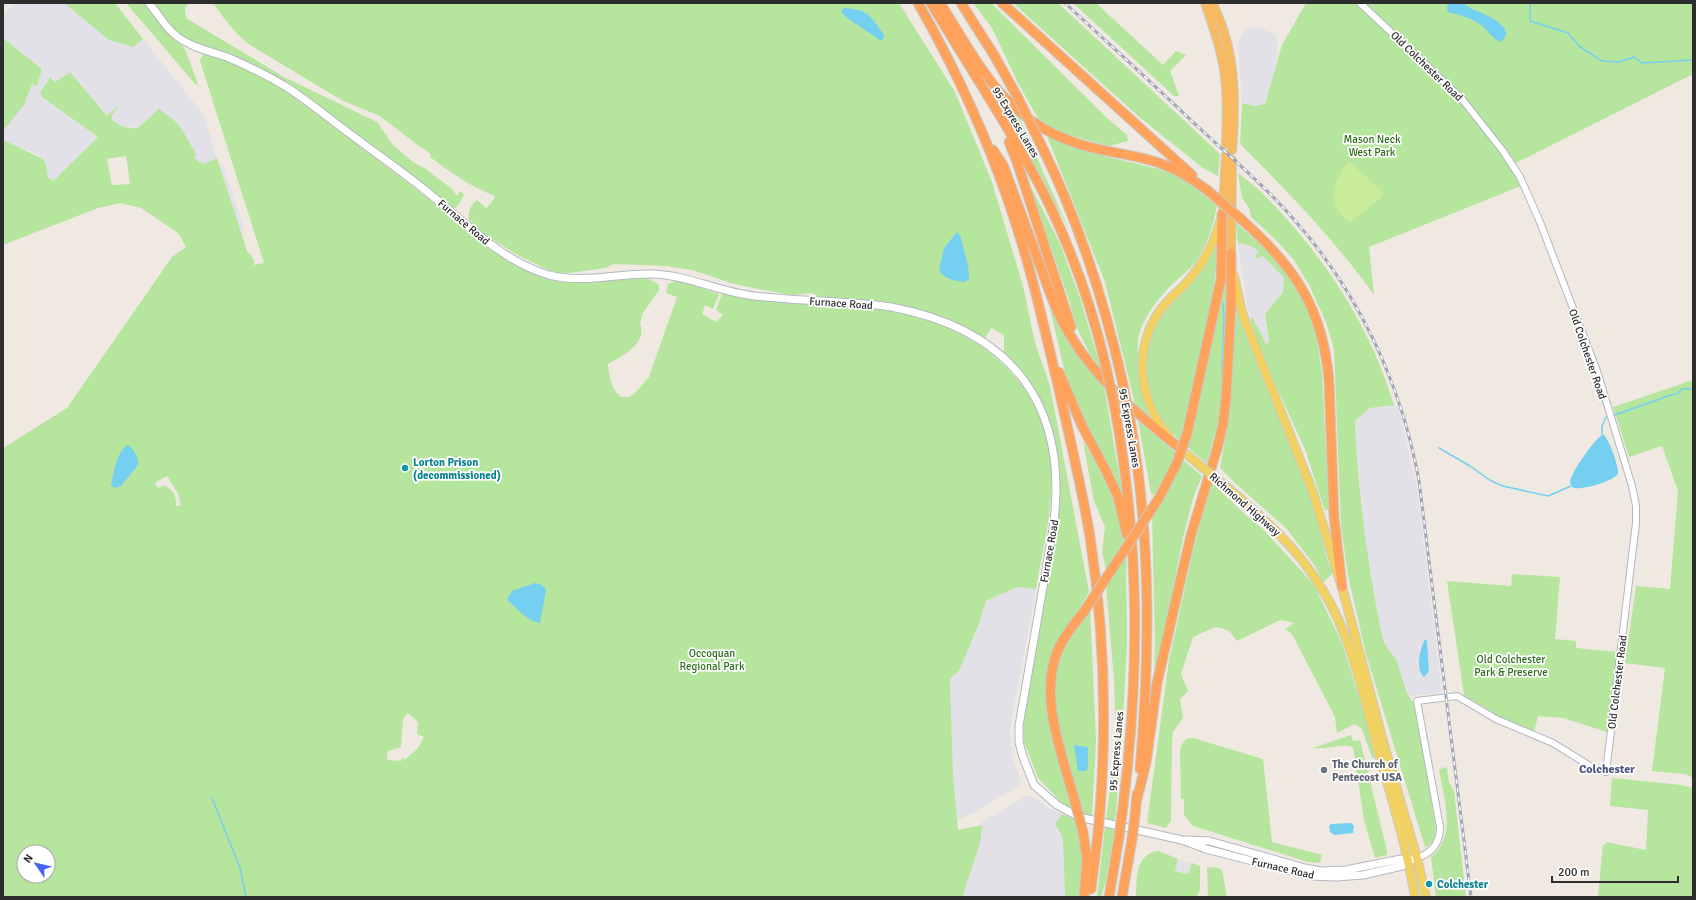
<svg xmlns="http://www.w3.org/2000/svg" width="1696" height="900" viewBox="0 0 1696 900" font-family="Signika,sans-serif">
	<rect width="100%" height="100%" fill="#efe9e1"/>
	<path fill="#e3e1e8" d="M14,3h50l45,37 24,7 10,-8 60,75 14,44 -14,6 -65,-36 -16,-2 -7,-3 -4,-5 6,-12 -10,10 -37,-44 -15,10 -5,-5 -10,16 2,4 56,40 -45,44 -5,-4 -2,-13 -8,-9 -35,-15v-9l21,-26 8,-21 5,1 5,-16 -39,-31v-21z
		M1259,27l18,9 -1,32 -11,36 -10,2 -13,-3 -4,-61 7,-12z
		M223,164l20,61 -1,10 -18,2 -21,-65z
		M1238,243l13,3 8,5 25,27 -1,14 -18,22 1,15 3,13 -3,3 -12,-27 -4,1 -9,-52z
		M1394,405l4,1 19,82 25,204 -33,4 -13,-36 -3,-3 -10,-17 -19,-109 -8,-89 -1,-21 15,-13z
		M1017,587l19,2 -26,140 2,27 9,24 -3,6 -42,26 -19,8 -4,-44 -3,-98 9,-7 20,-47 7,-23z
		M1026,796h6l16,12 14,6 -7,10 8,14 2,59h-102l3,-14 16,-49v-12z
		M1178,859l14,4 -3,11 -14,-4z"/>
	<path fill="#b6e59e" fill-rule="evenodd" d="M64,3h51l28,36 -10,8 -24,-7z
		M126,3h19l40,46 13,35 -2,1z
		M152,3h37l-4,5 1,10 98,59 93,45 16,23 20,17 13,7 27,21 4,6 3,-5 4,3 -2,5 -6,9 -6,-1 -139,-108 -29,-18 -94,-40 -11,-8z
		M213,3h686l56,89 37,90 31,104 12,57 15,43 39,206 -33,55 -7,19 -3,17 1,26 26,101 -14,-10 -21,-22 -14,-36 -1,-32 26,-138 11,-89 -11,-64 -22,-42 -23,-24v-18l-13,-7 -6,10 -60,-25 -36,-10 -67,-5 -10,-5 -20,2 -39,-7 -22,-5 -39,-13 -26,-4 -52,-2 -8,4 -45,6 -11,-3 -36,-18 -33,-21 -12,-12c-2,-7 2,-16 8,-20l9,8 6,-6 3,-6c-24,-9 -45,-24 -65,-39l1,-3 -16,-11 -35,-27 -37,-15 -93,-56c-16,-12 -25,-26 -37,-42z
		M973,3h18l118,117 18,15 1,6 -19,5 -41,-11 -28,-13 -22,-39 -26,-55z
		M1013,3h45l162,151 -2,22 -15,-8 -65,-52z
		M1073,3h23l67,62 13,-14 10,4 -16,16 9,25h-5z
		M1306,3h49l93,84 47,58 15,20 11,21 -152,61 5,48c-39,-55 -86,-103 -134,-151l2,-41 13,3 10,-2 17,-59z
		M1364,3h329v71l-177,89 -58,-73z
		M3,38l39,31 -5,17 -5,-2 -8,21 -21,26z
		M204,54h4l37,14 32,17 34,24 148,113 23,22 30,20 22,10 25,8 45,-1 24,-3h18l9,4 4,3v5l-16,23 -3,10c8,20 -17,33 -32,41 1,13 3,25 13,33h8l6,-4 14,-16 28,-80 -11,-4 2,-9 9,-4 42,14 -6,15 -8,-4 -3,9 14,8 7,-7 -7,-5 6,-16c37,4 74,7 112,10 28,3 56,4 83,12 68,20 124,68 133,141 6,44 -7,89 -14,132l-19,-2 -31,14 -7,23 -20,47 -9,7 3,98 5,54 24,-5c0,23 -14,48 -19,72h-960v-449l64,-40 105,-151 14,-10 -8,-14 -37,-25 -20,-5 -23,5 -95,37v-105l40,19 3,5 2,13 5,4 45,-44 -56,-40 -2,-4 10,-16 5,5 15,-10 37,44 11,-11 -7,13c7,9 17,11 27,10l21,-19 15,11 7,8 15,26 -2,4 9,6 14,-6 30,93 4,4 4,7 -2,3 11,-2 -63,-199 -1,-4zM126,156l4,28 -18,1 -5,-26zM167,476l11,18 3,11 -5,1c0,-11 -2,-15 -12,-21l-6,3 -3,-5zM408,713l10,9 -1,12 7,3 -6,11 -12,11 -4,-1 -1,3 -13,-1 -1,-1 1,-8 13,-4 2,-28zM24,852h24v24h-24z
		M988,87l29,26 53,119 -29,-55z
		M1047,136l57,20 55,13 18,7 19,12 21,18c-4,20 -10,40 -22,57 -6,7 -14,13 -20,19 -6,5 -12,12 -17,18 -8,10 -19,28 -20,41 -1,27 3,53 12,78l-14,-11 -31,-126z
		M1228,157l-1,146 -3,77 -3,30 -14,54 -21,-18 34,-142z
		M1238,173c10,8 21,16 30,26 56,57 103,129 126,206l-24,3 -15,13c3,73 13,147 28,219 2,4 10,17 13,19l11,34 6,10 7,27 16,99 -2,11 -6,6 -3,1 -59,-193 -18,-78 -7,-51 -7,-176 -8,-27 -18,-39 -15,-24 -18,-20 -24,-22 -1,-7 -8,-13z
		M1027,179l33,65 20,54 21,71 -12,-17 -13,-26 -7,-26z
		M1236,223l32,28 17,21 13,19 16,33 8,48 7,137 -4,2 -19,-59 -48,-107 -8,-26 3,-1 13,26 3,-2 -4,-28 18,-22 1,-14 -21,-22 -7,3 -1,-3 4,-5 -8,-5 -13,-3z
		M1220,228l-7,67 -33,146c-7,-7 -15,-14 -20,-23 -17,-28 -17,-61 -6,-92z
		M1233,281l73,202 22,78 5,12 -10,10 -8,-17 -28,-37 -52,-46 -15,-15 8,-45z
		M1047,296l57,90 22,129 -16,-44 -26,-48 -17,-42z
		M1693,380v398l-8,-4 -33,-3 13,-103 -40,-5 11,-77 34,3 8,-98 -16,-45 -33,11 -16,-50z
		M1138,420l38,33 -8,20 -14,22 -3,-1z
		M1083,441c18,30 37,66 41,101l-18,27 -4,-17 3,-25 -11,-26z
		M1182,459l20,17 -9,22 -10,40 -29,145 1,-41 -3,-126z
		M1211,482l37,35 14,11 52,57 28,58 24,76 10,39h-4l-10,-29 -7,-5 -18,9 -2,-16 -43,-83 -7,-5 8,-5 -1,-2 -12,-2 -43,21 -9,-11 -13,-3 -22,10 -12,37 7,17 -8,8 3,19 -10,14 -1,10 -1,79 -5,7 -19,-5 22,-163 24,-109z
		M1126,552l1,91 -5,95 -7,84 -9,-2 10,-80 -2,-60 -8,-95z
		M1512,574l48,3 -5,62 21,2v7l41,4 -10,80 -44,-14 -25,-2 -4,16 -36,-16 -34,-21 -17,-114 64,5z
		M1090,607l6,134 -4,75 -9,-1c-14,-48 -41,-116 -22,-164 6,-14 20,-31 29,-44z
		M1351,735l2,6 7,-1 27,111v4l-12,3 -11,-38 -11,-73c-12,-4 -26,3 -40,1z
		M1193,738l70,21 9,83 50,13 -2,8 -12,-1 -115,-36 -9,-11v-16h-3l-1,-47 1,-6 5,-7z
		M1445,767l2,1 2,14 5,9 12,106h-30l-5,-40c4,-4 8,-7 10,-12 12,-21 2,-52 -2,-75z
		M1612,778l70,7 11,3v109h-95l5,-53 3,1v-3l40,8 2,-40 -38,-4z
		M1062,814l14,6c9,28 7,48 5,77h-16l-2,-59 -8,-14z
		M1105,826l10,2 -10,57 -4,12h-4z
		M1159,851l19,8 -3,12 13,3 4,-11 8,3v24l-3,7h-61c1,-18 -1,-44 23,-46z
		M1207,867l11,1 4,2 5,27h-19z"/>
	<path fill="#c9ec9a" d="M1349,161l34,31v4l-33,27c-4,-4 -9,-7 -12,-12 -9,-16 -1,-37 11,-50z"/>
	<path fill="#75cff0" d="M1448,3c4,0 9,-1 13,0 4,1 8,4 11,6 10,4 49,19 28,33 -8,-3 -12,-12 -19,-17 -10,-7 -21,-10 -33,-13l-1,-4z
		M845,8c25,2 25,8 39,27l-1,5h-3l-33,-22 -6,-6 1,-3z
		M957,232l3,3 8,30 1,14 -4,3c-9,-1 -22,-3 -26,-12l5,-22z
		M1603,434c6,5 16,32 15,40 -6,8 -36,16 -45,14l-3,-5c0,-10 25,-44 33,-49z
		M128,445c6,4 11,13 10,20l-17,21 -7,2 -3,-3c3,-12 5,-33 17,-40z
		M535,583l7,2 4,5 -6,33c-12,-1 -23,-15 -32,-22l-1,-2 5,-8z
		M1425,639l2,2 2,30 -5,6c-9,-8 -4,-28 1,-38z
		M1074,745l14,2v19l-2,5h-8z
		M1351,823l3,3 -1,7 -19,2 -4,-3 -1,-6 2,-2z"/>
	<g fill="none" stroke-linecap="round" stroke-linejoin="round">
		<path stroke="#75cff0" stroke-width="1.5" d="M1530,3v18l38,12 11,13 23,15 17,1 15,-5 8,6 51,-3
			M1222,374l2,-57 -1,-14
			M1612,416l59,-21 6,-1 5,-5h11
			M1602,434v-8l4,-9
			M1439,448l31,18 21,15 12,5 45,10 23,-10
			M212,798l28,70 6,29"/>
		<defs>
			<path id="tertiary" d="M1360,3l102,96 41,52 17,26 20,45 57,149 35,115 4,20v17l-30,249 -11,-3 -42,-26 -57,-24 -39,-23 -40,5 23,126c0,16 -8,26 -23,31"/>
			<path id="secondary" d="M149,3c8,10 16,23 25,31 15,13 35,17 53,23 21,9 42,19 61,31 23,15 43,32 65,48 26,20 53,38 78,59 37,30 71,66 118,80 33,9 70,-2 104,-1 34,1 66,18 101,22 28,3 57,5 86,6 17,2 34,2 51,5 122,23 179,99 162,222l-34,197v16l4,15 11,28 23,20 22,12 103,23 24,9 104,27 26,1 27,-2 39,-9 6,-5 9,-3
				M1186,840l23,1 96,27 16,3 25,-1 55,-11 7,2"/>
			<path id="primary" d="M1234,276l7,32 4,13 67,169 30,97 41,154 34,117 9,39
				M1169,437c-30,-36 -36,-86 -10,-125 8,-12 20,-21 29,-31 15,-17 26,-38 32,-59
				M1178,447l25,21
				M1218,480c53,43 96,82 123,146 17,40 26,83 37,125 14,48 29,97 37,146"/>
			<path id="trunk" d="M1205,3c6,18 13,37 17,56 6,27 5,57 4,85
				M1213,3c3,9 8,19 11,29 12,37 11,80 8,118
				M1223,208l3,-53
				M1231,253l1,-93"/>
			<path id="motorway" d="M918,3c45,79 82,163 107,251 12,40 21,82 31,123 12,53 25,106 34,160 14,91 17,182 10,273
				M931,3c39,66 84,132 118,201 25,52 44,107 57,163
				M940,3c40,62 63,117 139,141 27,9 57,10 83,20 17,6 31,16 45,26
				M961,3l33,52 24,43
				M1002,3l190,172
				M1009,142l8,20 54,165
				M993,150l10,15c13,34 25,68 38,103 8,23 16,46 29,67 27,45 67,79 107,111
				M1044,151c36,74 61,153 79,233
				M1242,220c53,47 81,89 87,161l5,136 8,70
				M1059,372l23,54 24,45 12,26 9,38
				M1115,409c25,137 25,267 7,405
				M1131,425c20,115 19,229 9,344
				M1187,434l34,-155 1,-65
				M1159,498l17,-33
				M1137,799l9,-36 11,-80 20,-88 14,-60 26,-86 6,-25 3,-26 5,-93v-52
				M1075,802c-13,-48 -40,-113 -13,-160 6,-11 15,-21 23,-32
				M1135,816l2,-22
				M1083,832l4,27 -3,38
				M1091,889l7,-56
				M1109,897l10,-60
				M1122,897l10,-58"/>
		</defs>
		<use href="#tertiary" stroke="#b4b7c1" stroke-width="8"/>
		<use href="#secondary" stroke="#b4b7c1" stroke-width="9"/>
		<use href="#primary" stroke="#c9c9c9" stroke-width="10"/>
		<use href="#trunk" stroke="#c9c9c9" stroke-width="10"/>
		<use href="#motorway" stroke="#c9c9c9" stroke-width="11"/>
		<use href="#tertiary" stroke="#fff" stroke-width="6"/>
		<use href="#secondary" stroke="#fff" stroke-width="7"/>
		<use href="#primary" stroke="#f2d163" stroke-width="8"/>
		<use href="#trunk" stroke="#f8ba60" stroke-width="8"/>
		<use href="#motorway" stroke="#ffa35c" stroke-width="9"/>
		<defs>
			<path id="rail" d="M1065,3c43,40 87,80 130,121 32,30 66,58 95,91 67,74 111,167 129,266l52,416"/>
		</defs>
		<use href="#rail" stroke="#a3a6b8" stroke-width="3"/>
		<use href="#rail" stroke="#fff" stroke-width="1.5" stroke-dasharray="4.5" stroke-linecap="butt"/>
		<defs>
			<path id="primary-bridge" d="M1203,468l15,12"/>
			<path id="motorway-bridge" d="M1018,98l26,53
				M1207,190l35,30
				M1106,367l9,42
				M1123,384l8,41
				M1176,465l11,-31
				M1085,610l74,-112
				M1075,802l8,30
				M1098,833l2,-23
				M1119,837l3,-23
				M1132,839l3,-23"/>
		</defs>
		<use href="#primary-bridge" stroke="#c9c9c9" stroke-width="10" stroke-linecap="butt"/>
		<use href="#motorway-bridge" stroke="#c9c9c9" stroke-width="11" stroke-linecap="butt"/>
		<use href="#primary-bridge" stroke="#f2d163" stroke-width="8"/>
		<use href="#motorway-bridge" stroke="#ffa35c" stroke-width="9"/>
	</g>
	<g fill="#0f9aa8" stroke="#fff" stroke-width="1.5">
		<circle cx="405" cy="468" r="4"/>
		<circle cx="1429" cy="884" r="4"/>
	</g>
	<circle fill="#6b7280" stroke="#fff" stroke-width="1.5" cx="1324" cy="770" r="4"/>
	<g text-anchor="middle" stroke-width="3.5" stroke-linejoin="round" paint-order="stroke">
		<g font-size="11" fill="#2e2e2e" stroke="#fff">
			<text transform="translate(1427 66) rotate(44)" y="4">Old Colchester Road</text>
			<text transform="translate(1016 122) rotate(59)" y="4">95 Express Lanes</text>
			<text transform="translate(464 222) rotate(40)" y="4">Furnace Road</text>
			<text transform="translate(841 303) rotate(4)" y="4">Furnace Road</text>
			<text transform="translate(1588 354) rotate(71)" y="4">Old Colchester Road</text>
			<text transform="translate(1130 428) rotate(80)" y="4">95 Express Lanes</text>
			<text transform="translate(1245 504) rotate(41)" y="4">Richmond Highway</text>
			<text transform="translate(1049 551) rotate(-80)" y="4">Furnace Road</text>
			<text transform="translate(1617 682) rotate(-83)" y="4">Old Colchester Road</text>
			<text transform="translate(1116 751) rotate(-85)" y="4">95 Express Lanes</text>
			<text transform="translate(1283 868) rotate(13)" y="4">Furnace Road</text>
		</g>
		<g font-size="11" fill="#2c6e1b" stroke="#fff">
			<text x="1372" y="143">Mason Neck<tspan x="1372" dy="13">West Park</tspan></text>
			<text x="712" y="657">Occoquan<tspan x="712" dy="13">Regional Park</tspan></text>
			<text x="1511" y="663">Old Colchester<tspan x="1511" dy="13">Park &amp; Preserve</tspan></text>
		</g>
		<g font-size="11" font-weight="bold" fill="#0d838f" stroke="#fff" text-anchor="start">
			<text x="413" y="466">Lorton Prison<tspan x="413" dy="13">(decommissioned)</tspan></text>
			<text x="1437" y="888">Colchester</text>
		</g>
		<g font-size="11" font-weight="bold" fill="#5b616d" stroke="#fff" text-anchor="start">
			<text x="1332" y="768">The Church of<tspan x="1332" dy="13">Pentecost USA</tspan></text>
		</g>
		<g font-size="12" font-weight="bold" fill="#4d5680" stroke="#fff">
			<text x="1607" y="773">Colchester</text>
		</g>
	</g>
	<rect width="1696" height="900" fill="none" stroke="#2e2e2e" stroke-width="8"/>
	<g transform="translate(36 864) rotate(304)"><circle r="19" fill="#ffffff" stroke="#ababab"/>
	<path d="M0-3L7 15L0 10L-7 15Z" fill="#4264fb"/>
	<text y="-6" font-size="11" font-weight="bold" text-anchor="middle" fill="#2e2e2e">N</text>
	</g>
	<path d="M1552 876v6h126v-6" fill="none" stroke="#2e2e2e" stroke-width="2"/>
	<text x="1558" y="876" font-size="12" fill="#2e2e2e" stroke="#ffffff" stroke-width="3" paint-order="stroke">200 m</text>
</svg>
